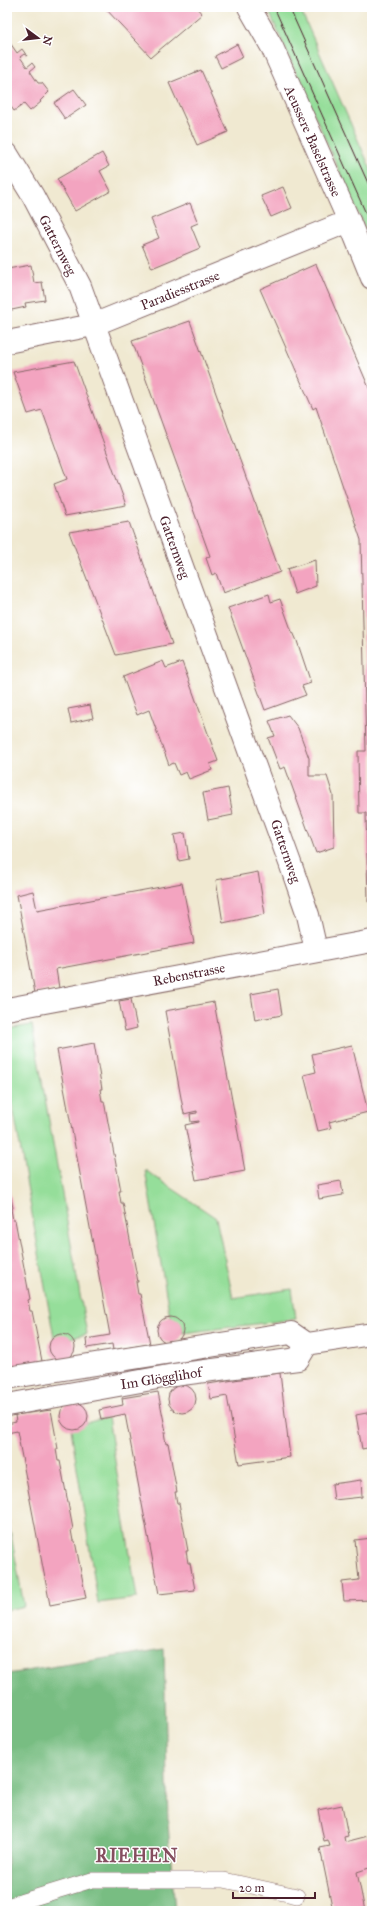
<svg xmlns="http://www.w3.org/2000/svg" width="379" height="1918" viewBox="0 0 379 1918" font-family="'IM FELL Great Primer',serif">
	<rect width="100%" height="100%" fill="#fff"/>
	<filter id="ink" filterUnits="userSpaceOnUse"><feTurbulence type="fractalNoise" baseFrequency=".025" numOctaves="2"/><feDisplacementMap in="SourceGraphic" scale="8" xChannelSelector="R" yChannelSelector="G"/><feConvolveMatrix kernelMatrix="1 2 1 2 8 2 1 2 1" color-interpolation-filters="sRGB"/></filter>
	<filter id="wash" filterUnits="userSpaceOnUse"><feTurbulence type="fractalNoise" baseFrequency=".012" numOctaves="4" result="noise"/><feDisplacementMap in="SourceGraphic" scale="16" xChannelSelector="R" yChannelSelector="G"/><feGaussianBlur stdDeviation="0.9" result="paint"/><feColorMatrix in="noise" values="0 0 0 0 0 0 0 0 0 0 0 0 0 0 0 0 0 1.4 0 .05"/><feComposite in="paint" operator="in"/></filter>
	<g filter="url(#wash)">
		<rect width="100%" height="100%" fill="#f0e9d1"/>
		<path fill="#95de9a" stroke="#707e62" d="M267,7h32l7,15 66,150v73z
			M32,1025l55,309 -16,4 -9,-3 -8,3 -47,-265v-44z
			M145,1170l71,48 17,80 59,-9 4,30 -113,14c0,-9 -4,-14 -13,-16z
			M108,1417l29,181 -39,5 -27,-174 9,-1 6,-5z
			M7,1513l17,93 -17,4z"/>
		<path fill="#78bd82" stroke="#616e56" d="M164,1649l4,175 7,87h-168v-237z"/>
		<g id="blocks">
			<path fill="#f3a4c0" d="M104,7h92l6,7 -51,43z
				M7,34l3,3 -2,3 9,13 5,-4 5,7 -3,-2 -4,3 7,10 5,-4 3,4 -5,4 8,12h4l7,9 -9,9 1,1 -11,9 -6,-7 -10,7 -7,-10z
				M237,44l6,13 -22,11 -6,-12z
				M201,70l27,62 -31,13 -28,-62z
				M74,89l12,16 -21,14 -11,-16z
				M102,153l7,13 -9,5 11,20 -36,20 -18,-32z
				M283,187l9,21 -21,9 -10,-21z
				M190,203l8,20 -7,3 9,22 -48,20 -10,-23 17,-7 -8,-19z
				M316,264l56,131v507h-4l-2,-89h-7l-1,-62h8l-5,-211 -45,-133 -3,2 -53,-120z
				M31,265l3,18 8,-1 3,18 -20,3 1,4 -19,4v-42z
				M190,321l90,251 -57,21 -7,-20 -4,2 -6,-17 4,-2 -78,-215z
				M74,361l52,144 -61,11 -11,-32 13,-5 -12,-33 -13,-36 -14,4 -15,-42z
				M129,522l43,122 -56,11 -47,-123z
				M315,560l1,26 -21,8 -8,-25z
				M269,594l2,8 9,-3 12,33h1l4,9 14,42 -9,3 4,9 -41,15 -37,-102z
				M163,661l3,7 16,-6 36,99 -8,3 2,6 -23,9 -3,-7 -7,3 -5,-12 -5,2 -20,-55 -12,5 -14,-38z
				M90,705l3,13 -22,5 -3,-14z
				M288,715l10,13 11,30v18h18l6,19 1,52 -18,6 -31,-86 -5,2 -12,-31 7,-2 -6,-15z
				M228,788l5,27 -25,5 -5,-27z
				M185,833l4,26 -10,2 -5,-26z
				M258,872l7,42 -42,9 -7,-43z
				M182,883l12,60 -138,26 3,19 -24,5 -18,-98 16,-4 4,19z
				M278,989l4,26 -27,5 -4,-26z
				M131,999l6,29 -12,3 -6,-30z
				M214,1002l31,169 -49,9 -11,-55 14,-3v-1l-8,1 -1,-8 7,-1v-2l-13,3 -19,-103z
				M94,1043l8,46h-2l2,12h2l17,90h-2l2,12h2l15,79h-2l2,12h2l10,50 -37,6 -1,-6 -25,4 -1,-9 24,-4 -53,-285z
				M352,1045l16,67 -39,10 2,6 -13,3 -14,-56 12,-3 -4,-18z
				M7,1179l6,29 -2,1 2,11h2l15,79 -2,1 2,11h2l10,50 -35,6z
				M341,1181l2,14 -24,4 -2,-14z
				M157 1330a13 13 0 1 1 26 0a13 13 0 1 1-26 0Z
				M49 1347a13 13 0 1 1 26 0a13 13 0 1 1-26 0Z
				M280,1373l10,84 -51,7 -12,-68 -16,3 -3,-15z
				M168 1399a14 14 0 1 1 28 0a14 14 0 1 1-28 0Z
				M158,1392l8,40h-2l2,12 2,-1 9,49h-2l2,11h2l9,48h-2l2,12h2l5,27 -36,4 -34,-180 -24,5 -2,-9 24,-5 -1,-7z
				M60 1416a14 14 0 1 1 28 0a14 14 0 1 1-28 0Z
				M51,1410l7,39h-2l2,12h2l13,68 -2,1 2,11h2l11,57 -36,7 -33,-174 -10,2v-9l9,-2 -1,-7z
				M372,1412v35l-10,2 -6,-34z
				M361,1480l1,17 -28,3 -2,-16z
				M372,1538v62l-28,1 -2,-19 17,-2 -4,-40z
				M342,1805l6,31 -4,1 1,5 27,-7v32l-15,5 8,39h-32l-13,-63 10,-2 -2,-6 -4,1 -6,-31z"/>
		</g>
	</g>
	<g filter="url(#ink)">
		<use href="#blocks" fill-opacity="0" stroke="#846665" stroke-width="1"/>
		<g fill="none" stroke-linecap="round" stroke-linejoin="round">
			<defs>
				<path id="lane" d="M7,1906l85,-26h132l73,16"/>
				<path id="street" d="M7,154l26,42 47,90 210,577 18,52 8,35
					M7,342l86,-17 256,-104
					M7,1009l365,-68
					M7,1378l284,-45 16,11 65,-10
					M7,1405l167,-30 124,-16 9,-15"/>
				<path id="secondary" d="M249,7l23,40 77,174 23,57"/>
			</defs>
			<use href="#lane" stroke="#846665" stroke-width="16"/>
			<use href="#street" stroke="#846665" stroke-width="24"/>
			<use href="#secondary" stroke="#846665" stroke-width="24"/>
			<use href="#lane" stroke="#fff" stroke-width="15"/>
			<use href="#street" stroke="#fff" stroke-width="22"/>
			<use href="#secondary" stroke="#fff" stroke-width="22"/>
			<path stroke="#4a1f2b" stroke-width="1" d="M274,7l98,220
				M289,7l83,185"/>
		</g>
	</g>
	<g text-anchor="middle" stroke-width="3" stroke-linejoin="round" paint-order="stroke">
		<g font-size="14" fill="#4a1f2b" stroke="#fff">
			<text transform="translate(313 141) rotate(66)" y="5">Aeussere Baselstrasse</text>
			<text transform="translate(58 245) rotate(63)" y="5">Gatternweg</text>
			<text transform="translate(180 290) rotate(-22)" y="5">Paradiesstrasse</text>
			<text transform="translate(175 547) rotate(70)" y="5">Gatternweg</text>
			<text transform="translate(286 851) rotate(71)" y="5">Gatternweg</text>
			<text transform="translate(189 974) rotate(-11)" y="5">Rebenstrasse</text>
			<text transform="translate(161 1378) rotate(-9)" y="5">Im Glögglihof</text>
		</g>
		<g font-size="18" font-weight="bold" letter-spacing="1" fill="#854e5f" stroke="#fff">
			<text x="137" y="1862">RIEHEN</text>
		</g>
	</g>
	<rect width="379" height="1918" fill="none" stroke="#fff" stroke-width="24"/>
	<g transform="translate(38 38) rotate(105)" stroke="#ffffff" stroke-width="3" paint-order="stroke">
	<path d="M0-3L7 15L0 10L-7 15Z" fill="#4a1f2b"/>
	<text y="-6" font-size="11" font-weight="bold" text-anchor="middle" fill="#4a1f2b">N</text>
	</g>
	<path d="M233 1892v6h82v-6" fill="none" stroke="#4a1f2b" stroke-width="2"/>
	<text x="239" y="1892" font-size="12" fill="#4a1f2b" stroke="#ffffff" stroke-width="3" paint-order="stroke">20 m</text>
</svg>
